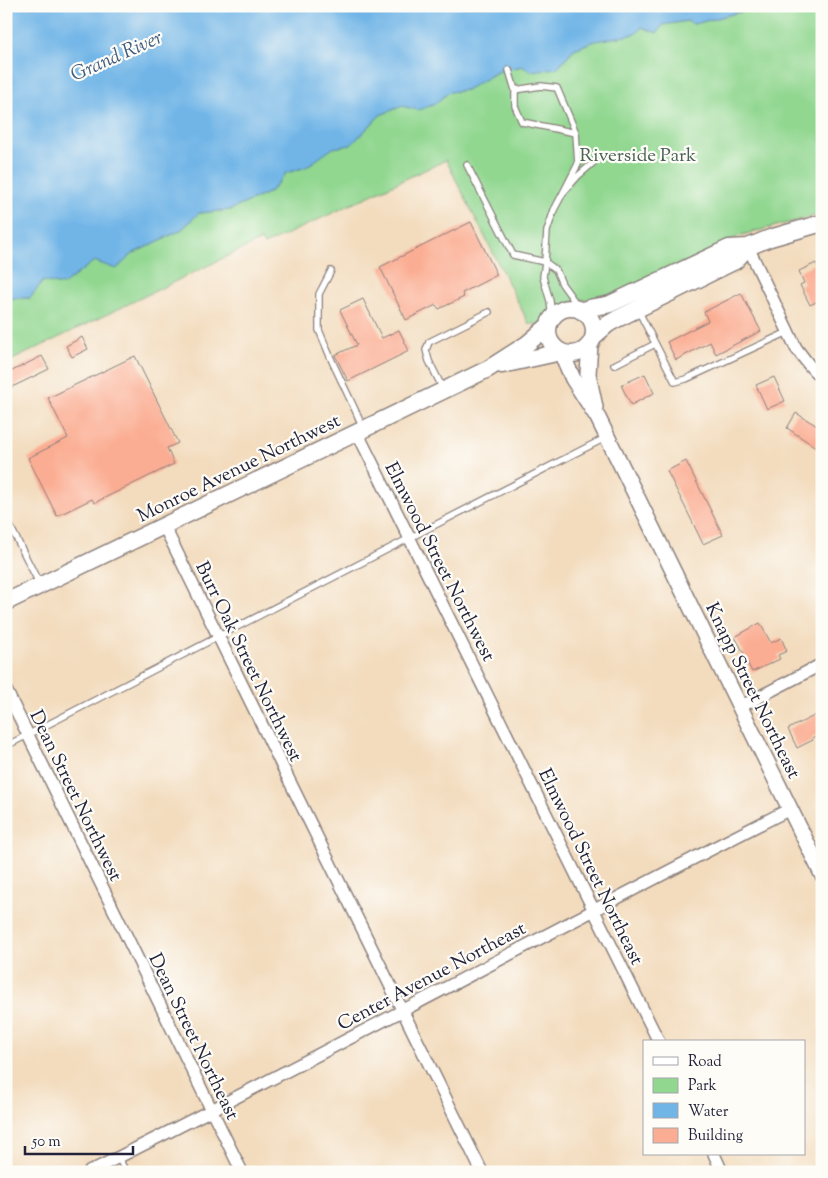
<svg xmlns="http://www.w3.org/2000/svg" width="828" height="1178" viewBox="0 0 828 1178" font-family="'Sorts Mill Goudy',serif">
	<rect width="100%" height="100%" fill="#fdfcf7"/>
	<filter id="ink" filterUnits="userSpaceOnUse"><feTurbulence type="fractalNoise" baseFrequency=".02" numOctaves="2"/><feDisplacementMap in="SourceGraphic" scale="10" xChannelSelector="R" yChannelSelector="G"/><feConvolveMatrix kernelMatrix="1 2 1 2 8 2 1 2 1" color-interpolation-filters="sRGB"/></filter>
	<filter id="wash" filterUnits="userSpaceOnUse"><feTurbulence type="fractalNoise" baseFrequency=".0096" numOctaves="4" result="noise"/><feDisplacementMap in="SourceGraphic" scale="20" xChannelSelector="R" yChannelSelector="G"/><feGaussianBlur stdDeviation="1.12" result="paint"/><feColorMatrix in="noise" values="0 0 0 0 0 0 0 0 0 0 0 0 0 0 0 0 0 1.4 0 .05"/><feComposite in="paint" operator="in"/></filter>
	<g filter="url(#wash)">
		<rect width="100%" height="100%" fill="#f3dcbe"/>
		<path fill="#91d790" stroke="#5a7c66" d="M763,6h59v208l-80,21 -130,63c-6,1 -14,4 -20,3 -3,0 -5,-1 -8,-1 -19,1 -36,10 -46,27l-2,-3h-7l-83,-164 -182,85 -3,-5 -255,123v-60l7,-5h17l13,-17 20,4 31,-25 22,9 18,-16 47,-23 18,-17 31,-3 40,-18 16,-19 20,-6 27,-20 18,-2 29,-30 22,-9 16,3 15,-4 16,-13 17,-2 31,-18 25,-6 35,2 17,-19 21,-8 41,-7 5,-7 47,-6 6,3z"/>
		<path fill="#71b5e7" stroke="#4a6c91" d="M6,6h757l-69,18 -7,-3 -24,4 -6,8 -15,-6 -6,7 -41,7 -21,8 -17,19 -27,3 -8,-5 -25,6 -31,18 -17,2 -16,13 -15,5 -16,-4 -22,9 -29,30 -18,3 -27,19 -20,6 -16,19 -40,18 -31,3 -18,17 -47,23 -18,16 -22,-8 -31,24 -20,-4 -13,17h-17l-7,5z"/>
		<g id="blocks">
			<path fill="#fbad93" d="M471,222l26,53 -35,18 2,4 -25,12 -3,-4 -30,15 -26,-53z
				M816,263l6,12v24l-12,6 -10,-20 4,-2 -5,-12z
				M741,293l20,38 -45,23 -6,-12 -34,18 -9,-18 41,-21 -4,-9z
				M363,299l19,39 17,-8 10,21 -61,30 -13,-26 22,-10 -17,-35z
				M82,337l6,12 -16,8 -6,-11z
				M42,356l7,13 -43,21v-16z
				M135,356l43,87 -11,5 7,16 -80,39 -2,-4 -35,17 -29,-58 40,-20 -20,-40z
				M645,374l9,19 -23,12 -10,-20z
				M774,377l11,24 -18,8 -11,-24z
				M796,413l26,16v11l-5,8 -30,-20z
				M686,461l37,74 -20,9 -16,-33 -20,-40z
				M760,623l11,20 10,-5 6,13 -9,4 2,4 -28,13 -8,-16 1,-1 -10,-18z
				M822,712v21l-10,5 1,2 -16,8 -9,-19z"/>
		</g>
	</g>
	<g filter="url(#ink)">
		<use href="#blocks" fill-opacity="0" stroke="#8a7f7c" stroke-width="1"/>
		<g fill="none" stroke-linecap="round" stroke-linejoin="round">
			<defs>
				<path id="service" d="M509,70l6,20
					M467,165l46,90 32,7 11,8 6,14 13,18 3,7
					M563,193l15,-29 -2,-31 -19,-45 -16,-2 -26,4v16l7,16 54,11
					M331,271l-12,23v36l13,31 25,53 5,13
					M638,310l37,72 11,-3 102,-47
					M552,318l-2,-17 -7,-24 2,-15 2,-31 7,-21 9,-17 15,-17 16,-14
					M614,365l41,-21
					M443,389l-14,-28 -3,-11 3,-8 60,-30
					M6,518l34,67
					M6,746l392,-202 209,-107
					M118,1157l8,15"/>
				<path id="minor" d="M748,247l48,101 13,17 13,14
					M357,432l302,610
					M164,526l318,646
					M6,690l236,482
					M740,707l82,-43
					M714,1154l8,18
					M89,1172c235,-117 466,-244 701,-363"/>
				<path id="tertiary" d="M590,344l-2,30 7,33
					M561,352l12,27 25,39 224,456"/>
				<path id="secondary" d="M548 331a23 23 0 1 1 46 0a23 23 0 1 1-46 0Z
					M581,311c9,-5 20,-4 29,-7l119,-56 19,-1 22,-9 52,-15
					M593,337l15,-13 9,-5 118,-58 13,-14
					M502,365l50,-11 5,-4
					M6,602l482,-233 39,-25 21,-18"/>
			</defs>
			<use href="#service" stroke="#8a7f7c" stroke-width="8"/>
			<use href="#minor" stroke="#8a7f7c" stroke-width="14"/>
			<use href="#tertiary" stroke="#8a7f7c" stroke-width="18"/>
			<use href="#secondary" stroke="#8a7f7c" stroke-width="19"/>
			<use href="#service" stroke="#fff" stroke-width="5.5"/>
			<use href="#minor" stroke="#fff" stroke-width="11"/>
			<use href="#tertiary" stroke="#fff" stroke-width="15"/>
			<use href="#secondary" stroke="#fff" stroke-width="16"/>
		</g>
	</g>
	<g text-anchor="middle" stroke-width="4.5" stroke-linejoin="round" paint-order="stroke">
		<g font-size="19" fill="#496159" stroke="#fdfcf7">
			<text x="638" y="161">Riverside Park</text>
		</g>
		<g font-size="19" fill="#22223b" stroke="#fdfcf7">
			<text transform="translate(238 467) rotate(-26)" y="7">Monroe Avenue Northwest</text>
			<text transform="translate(441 561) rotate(63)" y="7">Elmwood Street Northwest</text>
			<text transform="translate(250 661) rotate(64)" y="7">Burr Oak Street Northwest</text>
			<text transform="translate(754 690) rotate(64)" y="7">Knapp Street Northeast</text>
			<text transform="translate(77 795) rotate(64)" y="7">Dean Street Northwest</text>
			<text transform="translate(592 866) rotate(64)" y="7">Elmwood Street Northeast</text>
			<text transform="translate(431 975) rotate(-28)" y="7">Center Avenue Northeast</text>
			<text transform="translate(195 1036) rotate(64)" y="7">Dean Street Northeast</text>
		</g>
		<g font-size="20" font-style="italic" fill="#425d80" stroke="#fdfcf7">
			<text transform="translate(116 55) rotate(-24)" y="7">Grand River</text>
		</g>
	</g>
	<rect width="828" height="1178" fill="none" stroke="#fdfcf7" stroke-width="25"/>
	<rect x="643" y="1040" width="162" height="115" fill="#fdfcf7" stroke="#a5a5ac"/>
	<rect x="653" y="1057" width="25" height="8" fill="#ffffff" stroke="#a5a5ac"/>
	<text x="688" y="1066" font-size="15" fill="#22223b">Road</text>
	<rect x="653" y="1078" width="25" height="15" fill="#91d790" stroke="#a5a5ac"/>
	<text x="688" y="1090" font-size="15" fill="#22223b">Park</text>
	<rect x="653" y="1103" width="25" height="15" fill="#71b5e7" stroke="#a5a5ac"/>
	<text x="688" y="1116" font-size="15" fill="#22223b">Water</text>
	<rect x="653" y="1128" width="25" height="15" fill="#fbad93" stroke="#a5a5ac"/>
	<text x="688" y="1140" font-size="15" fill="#22223b">Building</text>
	<path d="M25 1146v8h108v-8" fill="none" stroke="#22223b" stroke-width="2.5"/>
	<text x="32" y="1146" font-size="15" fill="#22223b" stroke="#fdfcf7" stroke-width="4" paint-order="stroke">50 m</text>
</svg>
